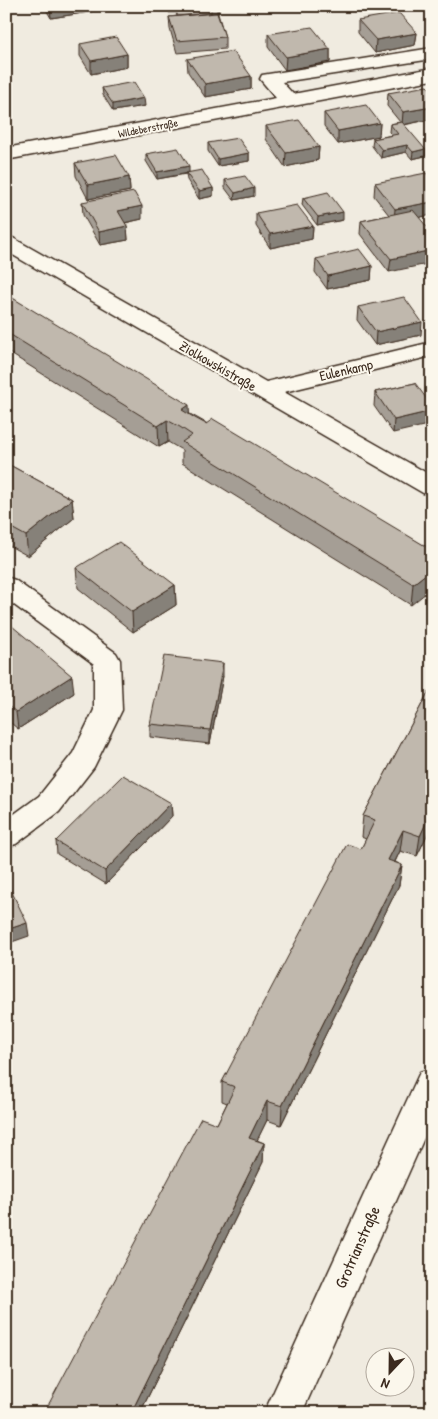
<svg xmlns="http://www.w3.org/2000/svg" width="438" height="1419" viewBox="0 0 438 1419" font-family="'Patrick Hand',sans-serif">
	<rect width="100%" height="100%" fill="#f0ebe0"/>
	<filter id="ink" filterUnits="userSpaceOnUse"><feTurbulence type="fractalNoise" baseFrequency=".02" numOctaves="2"/><feDisplacementMap in="SourceGraphic" scale="10" xChannelSelector="R" yChannelSelector="G"/><feConvolveMatrix kernelMatrix="1 2 1 2 8 2 1 2 1" color-interpolation-filters="sRGB"/></filter>
	<g filter="url(#ink)">
		<g fill="none" stroke-linecap="round" stroke-linejoin="round">
			<defs>
				<path id="street" d="M432,48v11l-150,23 11,12 139,-26v12l-426,80v-12l270,-50 -16,-19 2,-4z
					M6,236l7,2 253,144 166,-40v14l-148,36 148,84v19l-9,-2 -417,-242z
					M6,577l9,3 101,73 4,7 2,50 -28,57 -35,45 -43,32 -10,3v-27l33,-24 34,-43 21,-43v-46l-88,-65z
					M432,1068v52l-130,293h-38l156,-341z"/>
			</defs>
			<use href="#street" stroke="#3b2a1e" stroke-width="3"/>
			<use href="#street" fill="#fbf7ec" fill-rule="evenodd"/>
		</g>
		<path fill="#a59e95" stroke="#3b2a1e" d="M44,6h63l1,3 -57,9z
			M169,6h51l-2,8 7,23v12l-48,4 -7,-24 -1,-12 8,-1v-3h-8z
			M358,20l59,13 -2,12 -40,8 -17,-21z
			M268,34l62,15v13l-45,8 -17,-23z
			M80,44l47,10v13l-36,7 -11,-18z
			M187,59l64,17v13l-46,8 -17,-25z
			M102,88l43,18 -32,5 -10,-16z
			M432,91v28l-28,6 21,31 -13,3 -6,-7 -25,6 -9,-12 1,-7 19,-4 -3,-3 1,-8 10,-2 -13,-16 1,-13z
			M324,113l56,10 -1,13 -41,8 -14,-18z
			M266,126l53,21 -1,13 -33,7 -19,-28z
			M208,143l41,10v8l-31,5 -10,-15z
			M146,154l43,18 24,16v8l-14,3 -12,-19 -1,-6 -29,5 -11,-18z
			M75,163l54,14 1,14 -42,8 -12,-23z
			M225,180l29,16 -20,4 -9,-12z
			M432,180v35l-13,2 -30,55 -29,-38 1,-13 28,-6 -15,-19 1,-13z
			M303,198l40,22 -26,5 -15,-20z
			M82,202l60,17 -17,4 2,3 1,14 -28,5 -17,-30z
			M256,213l57,13 -1,13 -42,9 -14,-22z
			M316,259l56,7 -1,14 -44,9 -12,-17z
			M6,294l184,120 242,136 -21,55 -229,-142v-13l-2,-1 -12,-7 -9,5 -153,-96z
			M358,307l63,28 -46,10 -18,-25z
			M415,383l-22,50 -19,-27 1,-14z
			M6,463l66,36 2,19 -46,38 -22,-12z
			M76,568l99,17 1,20 -43,27 -55,-44z
			M6,621l68,72 -56,36 -12,-10z
			M223,676l-13,68 -60,-7v-13z
			M432,685v140l-15,31 -17,-5 -5,11 7,3 -3,20 -118,240 -14,-5 -10,20 7,3 -1,19 -123,251h-96l173,-289 10,-21 -5,-2v-19l139,-233 5,-10 -5,-2 2,-21z
			M171,803l1,13 -66,68 -49,-30 -1,-13z"/>
		<path fill="#868179" stroke="#3b2a1e" d="M50,6h57l1,3 -57,9z
			M217,6h3l-3,10z
			M299,6h21l-22,4z
			M417,33l-2,12 -40,8 1,-13z
			M330,49v13l-45,8 1,-13z
			M127,54v13l-36,7v-13z
			M251,76v13l-46,8v-13z
			M144,98l1,8 -32,5v-7z
			M432,107v12l-30,6 1,-13z
			M380,123l-1,13 -41,8v-13z
			M407,145l-1,7 -25,6 1,-8z
			M319,147l-1,13 -33,7 1,-14z
			M425,149v7l-13,3 1,-7z
			M249,153v8l-31,5v-7z
			M189,166v7l-32,6v-7z
			M129,177l1,14 -42,8v-14z
			M213,188v8l-14,3v-8z
			M254,188v8l-20,4 1,-7z
			M432,202v13l-38,7 1,-13z
			M142,206v13l-23,5 -1,-13z
			M343,212v8l-26,5 1,-8z
			M127,226l1,14 -28,5 -1,-13z
			M313,226l-1,13 -42,9v-14z
			M432,250v13l-43,9 2,-13z
			M372,266l-1,14 -44,9 1,-13z
			M422,322l-1,13 -46,10 1,-13z
			M189,405l1,21 -8,-16z
			M432,411v13l-39,9 1,-13z
			M167,420l1,22 -9,5 -1,-21z
			M72,499l2,19 -46,38 -2,-20z
			M432,569v19l-21,17 2,-21z
			M175,585l1,20 -43,27 -1,-20z
			M223,663v13l-13,68v-14z
			M72,676l2,17 -56,36 -2,-17z
			M171,803l1,13 -66,68 -1,-13z
			M432,810v15l-15,31 3,-20z
			M403,830l-3,21 -14,29 2,-20z
			M402,865l-3,20 -118,240 1,-19z
			M27,923l2,13 -23,8v-14z
			M267,1101v19l-18,37v-19z
			M264,1143l-1,19 -123,251h-9z"/>
		<path fill="#c0b8ad" stroke="#3b2a1e" d="M177,6l34,2v5l-34,3z
			M217,13l8,24 -48,4 -8,-24z
			M399,13l18,20 -41,7 -18,-20z
			M312,27l18,22 -44,8 -18,-23z
			M116,37l11,17 -36,7 -11,-17z
			M233,51l18,25 -46,8 -18,-25z
			M134,82l10,16 -31,6 -11,-16z
			M427,86l5,5v16l-29,5 -15,-19z
			M366,105l14,18 -42,8 -14,-18z
			M299,120l20,27 -33,6 -20,-27z
			M402,122l23,27 -12,3 -6,-7 -25,5 -9,-11 25,-5 -8,-10z
			M238,138l11,15 -31,6 -10,-16z
			M178,148l11,18 -32,6 -11,-18z
			M116,155l13,22 -41,8 -13,-22z
			M202,170l11,18 -14,3 -13,-18z
			M426,173l6,7v22l-37,7 -20,-26z
			M245,176l9,12 -19,5 -10,-13z
			M134,192l8,14 -24,5 9,15 -28,6 -17,-30z
			M328,192l15,20 -25,5 -15,-19z
			M297,205l16,21 -43,8 -14,-21z
			M413,210l19,23v17l-41,9 -30,-38z
			M359,249l13,17 -44,10 -12,-17z
			M6,294l183,111 -7,5 13,8 11,6 7,-5 219,131v19l-19,15 -231,-142 10,-7 -12,-8 -13,-7 -9,6 -152,-94z
			M404,297l18,25 -46,10 -18,-25z
			M415,383l17,23v5l-38,9 -19,-28z
			M6,463l66,36 -46,37 -20,-11z
			M119,542l56,43 -43,27 -56,-44z
			M6,621l66,55 -56,36 -10,-8z
			M164,656l59,7 -13,67 -60,-6z
			M432,685v125l-12,26 -17,-6 -15,30 14,5 -120,241 -15,-5 -18,37 15,5 -133,270h-87l157,-295 16,6 18,-37 -13,-5 125,-238 14,5 14,-29 -12,-4z
			M123,775l48,28 -66,68 -49,-30z
			M6,880l21,43 -21,7z"/>
	</g>
	<g text-anchor="middle" stroke-width="4" stroke-linejoin="round" paint-order="stroke">
		<g font-size="11" fill="#3b2a1e" stroke="#fbf7ec">
			<text transform="translate(148 128) rotate(-11)" y="4">Wildeberstraße</text>
		</g>
		<g font-size="14" fill="#3b2a1e" stroke="#fbf7ec">
			<text transform="translate(218 366) rotate(30)" y="5">Ziolkowskistraße</text>
			<text transform="translate(346 370) rotate(-13)" y="5">Eulenkamp</text>
		</g>
		<g font-size="16" fill="#3b2a1e" stroke="#fbf7ec">
			<text transform="translate(357 1247) rotate(-66)" y="6">Grotrianstraße</text>
		</g>
	</g>
	<rect width="438" height="1419" fill="none" stroke="#fbf7ec" stroke-width="25"/>
	<rect x="12" y="12" width="413" height="1394" fill="none" stroke="#3b2a1e" stroke-width="2" filter="url(#ink)"/>
	<g transform="translate(390 1372) rotate(202)"><circle r="24" fill="#fbf7ec" stroke="#aea59a"/>
	<path d="M0-4L9 19L0 12L-9 19Z" fill="#3b2a1e"/>
	<text y="-8" font-size="14" font-weight="bold" text-anchor="middle" fill="#3b2a1e">N</text>
	</g>
</svg>
